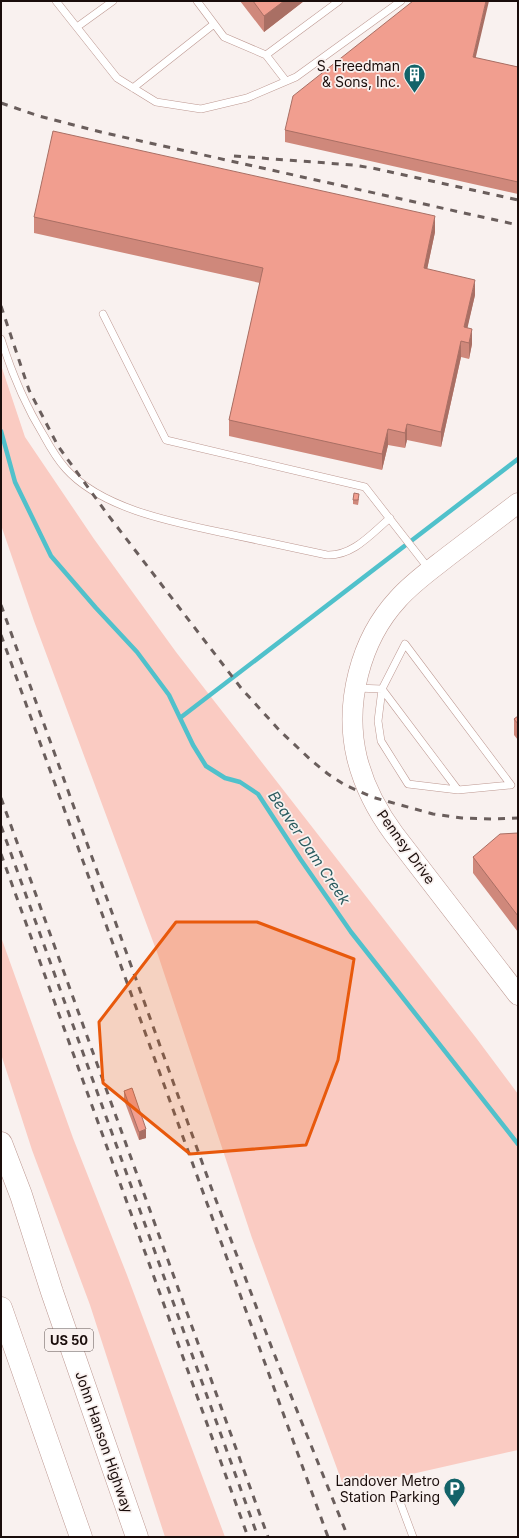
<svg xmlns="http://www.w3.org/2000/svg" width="519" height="1538" viewBox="0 0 519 1538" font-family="Inter,sans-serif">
	<rect width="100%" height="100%" fill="#f9f1ef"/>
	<path fill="#facbc2" d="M1,365l24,72 69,102 82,113 301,387 41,55v356l-137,31 -39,1 -90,-244 -94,-283 -124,-334 -33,-96z
		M1,937l72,201 54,137 98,262h-60l-75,-232 -58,-155 -31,-96z"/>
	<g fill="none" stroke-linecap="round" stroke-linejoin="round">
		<path stroke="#50c1cb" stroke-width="4.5" d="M1,431l14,51 36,74 45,52 41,44 32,43 24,50 13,21 19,12 15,4 18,12 43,66 50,72 167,212
			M180,718l338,-259"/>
		<defs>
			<path id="lane" d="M56,1l61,77 39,24 45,7 46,-11 49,-21 105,-76
				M197,1l27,36 42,18 20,26
				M77,27l36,-26
				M266,55l73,-54
				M133,88l81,-64
				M103,314l63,126 199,47 64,82
				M1,339c11,35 24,66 43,97 6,11 13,23 22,33 37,41 111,54 163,65 33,7 65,14 98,21 26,1 44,-21 63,-37
				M356,688l26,1 23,-45 106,141 -53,5 -76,-101
				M382,689l-4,32 3,20 27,43 50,6
				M397,1494l16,43"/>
			<path id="secondary" d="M518,503c-22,17 -45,34 -67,51 -19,15 -38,28 -53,45 -38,41 -54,105 -41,159 7,28 20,53 37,76l124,161"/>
			<path id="highway" d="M1,1143l20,52 31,97 85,245
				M1,1308l80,229"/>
		</defs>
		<use href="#lane" stroke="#bd9891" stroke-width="8"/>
		<use href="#secondary" stroke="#bd9891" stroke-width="21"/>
		<use href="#highway" stroke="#bd9891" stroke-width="23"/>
		<use href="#lane" stroke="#fff" stroke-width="7"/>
		<use href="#secondary" stroke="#fff" stroke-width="20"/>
		<use href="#highway" stroke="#fff" stroke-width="22"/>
		<path stroke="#6a5e5c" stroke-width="3" stroke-dasharray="7 7" stroke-linecap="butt" d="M1,103l38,13 66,17 413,92
			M234,156l119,9 19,3 146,32
			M1,306l28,84 29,56 50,69 133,173 39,43 32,30 16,13 17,11 27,12 61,17 29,4 30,1 26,-1
			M1,605l210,582 62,164 75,186
			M1,635l327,902
			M1,798l267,739
			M1,826l257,711
			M1,854l247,683"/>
	</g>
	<path fill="#cf887b" d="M240,1h64l-40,31z
		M476,58l42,9v127l-233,-52v-12z
		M34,217l401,15 -8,37 48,26 -8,33 5,16 -3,15 -8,-2 -20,90 -34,-7 -2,8 -17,-3 -6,25 -153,-34v-16l31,-137 -226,-50z
		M359,499l-1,6 -5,-1v-4z
		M518,716v24l-4,-5v-16z
		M518,833v99l-45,-59v-16z
		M124,1091l22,47 -7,2 -15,-40z"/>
	<path fill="#a96f64" d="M284,1h20l-40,31v-16z
		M486,1h3l-16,68v-12z
		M435,216v16l-11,52v-16z
		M475,280v15l-11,48v-16z
		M472,329v15l-3,15v-16z
		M461,341v16l-20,90v-15z
		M407,424v16l-2,8v-15z
		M388,429v16l-6,25v-16z
		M146,1129v9l-7,2v-8z"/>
	<path fill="#f19e8f" stroke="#a96f64" d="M253,1h31l-20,15z
		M413,1h73l-13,56 45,10v115l-233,-52 8,-34z
		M53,131l382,85 -11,52 51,12 -11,47 8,2 -3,14 -8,-2 -20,91 -34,-8 -2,9 -17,-4 -6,25 -153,-34 34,-152 -229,-51z
		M354,493l5,1 -1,6h-5z
		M518,716v8l-4,-5z
		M518,833v83l-45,-59 27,-23z
		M132,1088l14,41 -7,3 -15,-41z"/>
	<path fill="#e8590c" fill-opacity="0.2" stroke="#e8590c" stroke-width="3" stroke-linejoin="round" d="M176,922h81l97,37 -16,101 -32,85 -116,9 -87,-71 -4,-61z"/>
	<defs>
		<symbol id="building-pin" viewBox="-11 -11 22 30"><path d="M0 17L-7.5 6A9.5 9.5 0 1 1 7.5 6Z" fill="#136369" stroke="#f9f1ef"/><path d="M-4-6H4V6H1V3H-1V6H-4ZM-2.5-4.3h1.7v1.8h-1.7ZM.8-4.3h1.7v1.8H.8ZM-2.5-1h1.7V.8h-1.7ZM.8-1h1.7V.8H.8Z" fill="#fff"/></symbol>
		<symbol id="parking-pin" viewBox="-11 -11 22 30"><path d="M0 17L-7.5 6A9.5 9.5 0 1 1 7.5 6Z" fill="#136369" stroke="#f9f1ef"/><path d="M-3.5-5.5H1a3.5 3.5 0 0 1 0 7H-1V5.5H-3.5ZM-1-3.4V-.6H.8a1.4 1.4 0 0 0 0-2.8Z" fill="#fff"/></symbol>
	</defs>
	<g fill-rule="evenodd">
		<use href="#building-pin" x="402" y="62" width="25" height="34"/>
		<use href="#parking-pin" x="442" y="1476" width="25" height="34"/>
	</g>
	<g text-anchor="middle" stroke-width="3.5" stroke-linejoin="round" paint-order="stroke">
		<rect fill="#f9f1ef" stroke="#5d514f" stroke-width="1" x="45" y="1329" width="48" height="22" rx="3"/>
		<g font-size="13" font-weight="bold" fill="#1a0d0b">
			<text x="69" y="1345">US 50</text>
		</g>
		<g font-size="14" fill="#1a0d0b" stroke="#f9f1ef" text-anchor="end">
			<text x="400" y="71">S. Freedman<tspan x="400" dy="16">&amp; Sons, Inc.</tspan></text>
			<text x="440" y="1486">Landover Metro<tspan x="440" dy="16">Station Parking</tspan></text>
		</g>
		<g font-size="14" fill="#1a0d0b" stroke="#f9f1ef">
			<text transform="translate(406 847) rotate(54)" y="5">Pennsy Drive</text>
			<text transform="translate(104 1442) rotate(71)" y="5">John Hanson Highway</text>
		</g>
		<g font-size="15" font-style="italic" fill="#2c5c60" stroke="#f9f1ef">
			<text transform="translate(309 848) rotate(56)" y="5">Beaver Dam Creek</text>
		</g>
	</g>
	<rect width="519" height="1538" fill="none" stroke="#1a0d0b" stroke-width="4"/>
</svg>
